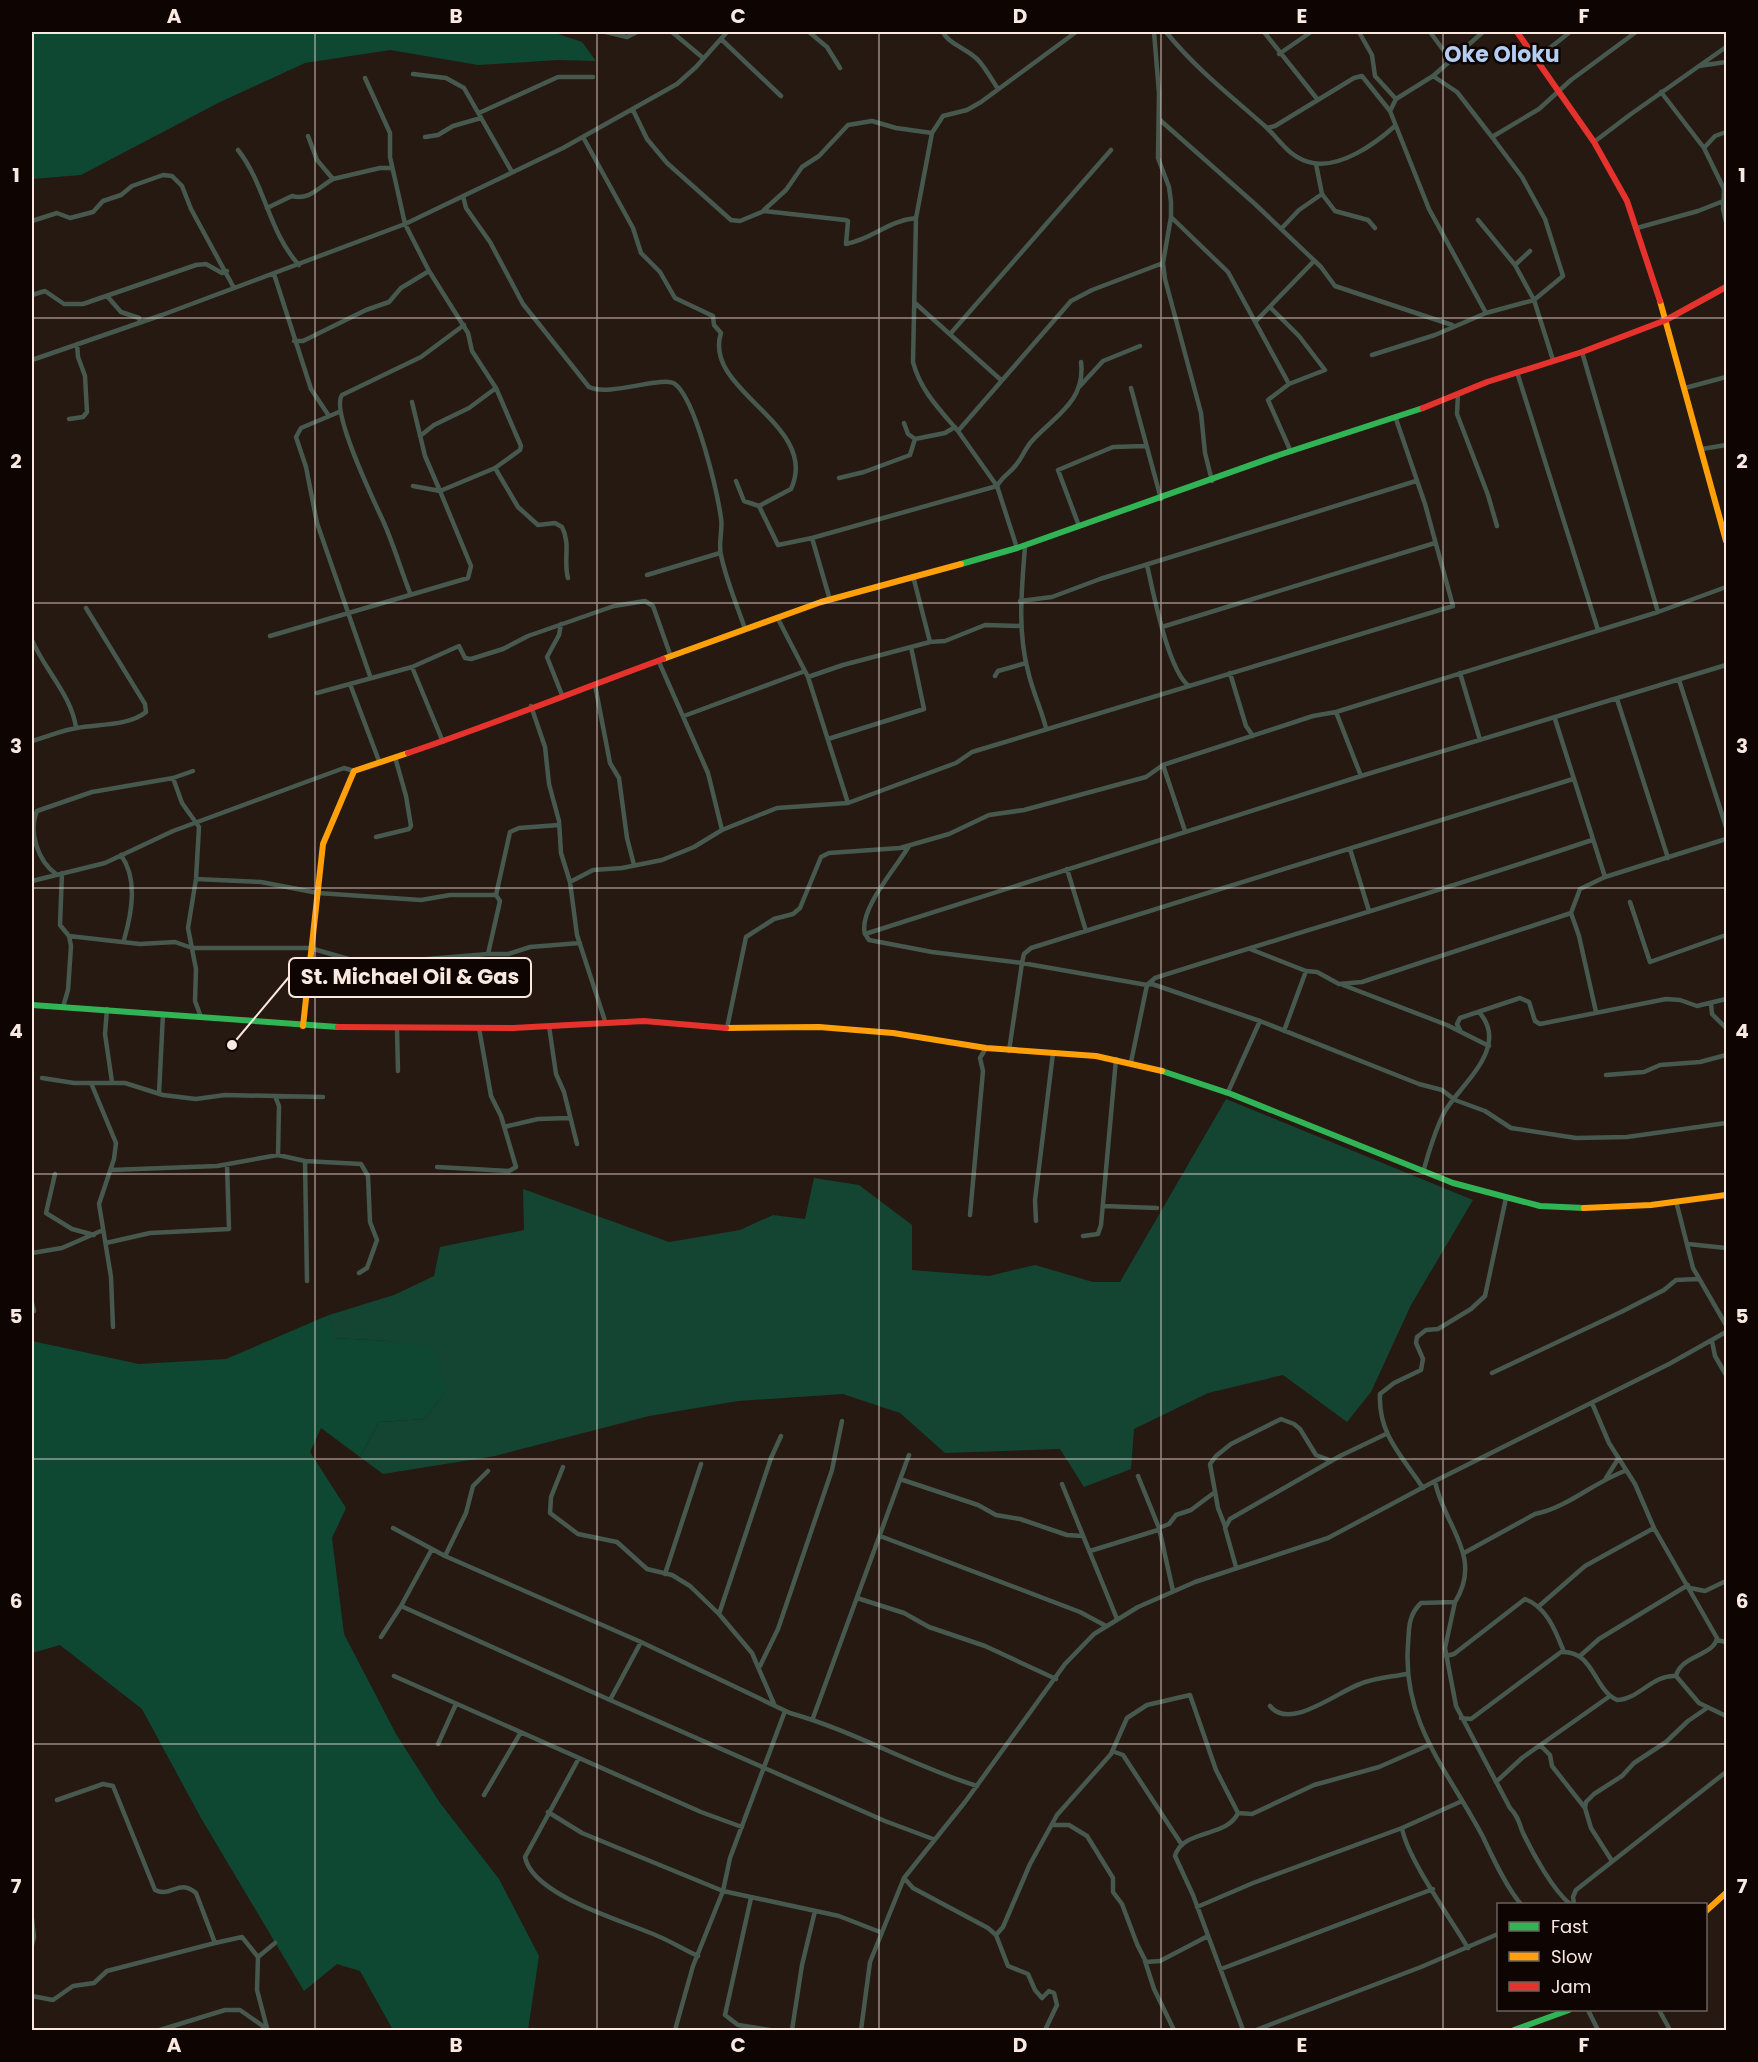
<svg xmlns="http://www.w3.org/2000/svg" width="1758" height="2062" viewBox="0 0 1758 2062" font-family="Poppins,sans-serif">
	<rect width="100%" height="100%" fill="#251912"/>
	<path fill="#144532" d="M1226,1099l247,101 -62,105 -40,87 -24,30 -64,-47 -75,18 -74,36 -3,40 -47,18 -24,-38 -115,4 -45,-40 -57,-19 -105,7 -89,15 -154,40 -112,18 -23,-17 19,-35 46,-3 20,-28 -12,-41 -45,-9 -55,-3 -4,-23 65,-20 40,-19 6,-29 84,-17 -1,-41 146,53 71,-12 33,-15 32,4 9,-41 45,7 53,40v45l77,6 46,-11 58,17h27z"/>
	<path fill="#0f4832" d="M32,32h520l30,10 14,19 -38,-1 -80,5 -88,-15 -85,13 -85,39 -139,73 -49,4z
		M329,1315l5,23 54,3 45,8 13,41 -21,29 -46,3 -19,35 -39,-29 -11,24 36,56 -14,30 12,96 52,100 44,69 59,76 40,77 -11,74h-135l-33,-59 -23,-7 -33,27 -103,-173 -59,-109 -82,-64 -28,8v-312l107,23 87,-5z"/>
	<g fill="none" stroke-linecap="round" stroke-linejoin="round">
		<path stroke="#47584e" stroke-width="4.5" d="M606,32l21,5 10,-5
			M672,32l30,25
			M809,32l18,15 13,21
			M943,32c6,13 26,17 36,29 7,8 13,19 19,28
			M1154,32l5,61 -1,65 11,29 2,15v15l-8,46 2,16 36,134 4,40 7,28
			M1166,32c30,37 65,64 100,95 15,14 24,32 47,36 28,5 62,-19 82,-37
			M1264,32l54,68
			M1359,32l13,23 3,21 21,23
			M1430,32l20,27
			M1483,32l-50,44 -37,23 -6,12 39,98 57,104
			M721,39l60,57
			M1279,54l32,-22
			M1536,59l34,-27
			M1699,66l27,-4
			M413,74l33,4 18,10 48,84
			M1433,76l24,16 35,45
			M1661,92l43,56
			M633,110l14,29 20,24 64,57 9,1 24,-10 81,9 3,1 -2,23c28,-5 40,-23 70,-26
			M479,113l79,-36h35
			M1160,120l95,84 66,63 14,19 117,39
			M1267,128l8,-2 79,-48 8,-2 28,35
			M1726,132l-11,4 -11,12 20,41 -1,20 3,13
			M308,136l9,24 16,19 47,-11h12
			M425,137l13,-2 15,-9 28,-8
			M583,137l50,91 8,25 19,19 15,26 38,18 1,9 7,8c-19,58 100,91 70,156l-32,17 19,39 34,-7
			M1594,142l37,-28 95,-67
			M238,150c27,34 31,83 61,115
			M1322,194l13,17 33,9 7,8
			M463,196l3,12 24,34 33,62 66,83c20,10 75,-12 86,-3 21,16 42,107 46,134 2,12 -3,25 0,37 5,25 16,50 24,74
			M267,208l25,-12c17,5 27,-9 41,-17
			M764,210l22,-20 16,-23 17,-11 29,-31 24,-4 24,7 36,5
			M1171,217l57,55 61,112
			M1478,220l37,45 19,35 19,60
			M32,221l25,-8 13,5 23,-6 10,-11 18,-6 11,-9 31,-11 9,1 10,10 9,23 43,79
			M1637,228l61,-17 28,-11
			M1281,229l18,-19 23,-16 -6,-30
			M1515,265l15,-14
			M274,274l37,115 18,27
			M32,295l13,-4 19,13h19l113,-39 10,-1 16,9 5,-2
			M107,296l14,16 18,6 1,4
			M915,303l86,77
			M1271,308l28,28 26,34 -36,14 -21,16 23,52
			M1256,321l58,-60
			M951,333l160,-183
			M294,341h9l63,-31 23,-8 12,-14 28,-17
			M1582,352l76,260
			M1372,355l63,-20 51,-22 48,-13 29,-24 -18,-57 -23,-42 -30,-40 47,-28 32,-29 65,-48
			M32,360l130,-45 243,-91 158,-76 114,-64 19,-17 31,-35
			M1517,372l81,258
			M1080,386l23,-25 37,-15
			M1131,388l30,111
			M1685,388l41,-11
			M1458,394l-1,20 31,81 9,31
			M412,402l13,54 15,35
			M339,412l-38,16 -5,9 10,30 11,56 53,153
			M69,419l14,-2 4,-5 -2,-36 -7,-19 -1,-13
			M904,423l4,11 7,5 30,-6 10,-6
			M958,431c-18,-21 -38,-41 -45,-69l3,-144 16,-85 11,-17 24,-6 14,-8 95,-70
			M420,436l14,-11 35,-17 27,-20
			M1702,449l24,-4
			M495,468l23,39 20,18 17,-2 7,4c9,17 1,34 6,51
			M839,478l25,-6 46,-17 5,-16
			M736,481l8,20 15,5
			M413,486l27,5
			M1079,526l-21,-56 55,-23 32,-1
			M1025,546c-3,42 -8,83 3,125 4,19 13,37 18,57
			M1017,548l-20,-62 -39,-55 113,-130 21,-11 71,-27
			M1147,565c6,26 21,106 42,121
			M647,575l73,-22
			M410,593c-9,-23 -16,-47 -26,-70 -9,-20 -54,-112 -42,-128l79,-38 43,-32
			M830,600l-18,-62 185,-52c6,-10 12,-12 19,-21 6,-7 9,-16 15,-23 22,-25 55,-40 50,-80
			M1020,601l32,-4 48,-18 316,-98
			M777,617l31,60 40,126
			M561,624l-2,11 -12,22 15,38
			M1162,627l273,-84
			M270,636l198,-58 3,-12 -31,-75 55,-23 25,-18 1,-4 -25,-58 -24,-37 -4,-18 -39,-62 -24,-47 -15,-67v-24l-25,-55
			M32,640c12,29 40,56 44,88
			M930,642l15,-1 40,-16 36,1
			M659,662l49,111 14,57
			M412,667l31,75
			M1230,673l16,53 7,10
			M1460,673l20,67
			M995,676l3,-5 28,-8
			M808,677l35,-12 87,-23 -17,-66
			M1679,680l47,147
			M350,684l29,77
			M595,685l15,78 9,15 8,60 7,27
			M317,693l95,-26 47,-21 6,12 6,1 32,-10 25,-13 86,-30 31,-5 8,5 18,51
			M1617,699l51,159
			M531,706l14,41 4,37 10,37 2,32 9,29 7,53 28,86
			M1336,712l25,64
			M684,716l121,-45
			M1555,719l50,158
			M828,739l96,-30 -13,-62
			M32,741c15,-4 30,-11 45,-13 21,-4 52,-2 69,-16l-1,-8 -59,-96
			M1163,765l22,66
			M173,778l9,25 17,24 -3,52 -8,49 8,41 -1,32 6,16
			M376,837l33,-8 2,-3 -5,-30 -11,-39
			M909,846c-13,22 -51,64 -44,88l496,-158 365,-111
			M1350,849l19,62
			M121,855c17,24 11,57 3,85
			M1067,869l19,62
			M62,873l-2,52 9,11 2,10 -3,44 -5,17
			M56,874c-18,-13 -28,-42 -19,-63l55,-19 81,-14 20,-7
			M196,879l65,3 57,11 103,7 29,-5h46l4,6 -12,53h20l22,-7 50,-4
			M32,881l73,-18 68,-32 171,-63 10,3
			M570,882l23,-12 29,-2 40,-8 32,-13 28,-17 55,-22 71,-5 108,-40 16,-11 481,-146 -28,-102 -29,-85
			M496,895l14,-63 9,-4 40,-3
			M1630,902l20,60 76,-27
			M1571,913l8,23 17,76
			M865,934l4,6 63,12 90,11 125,22 5,-1 108,37 159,63 23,6 13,10 30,11 26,17 65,10 51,-1 99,-14
			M69,936l71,8 35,-2 17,6h118l42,12 27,3 5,17
			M1250,949l56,22
			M379,963l109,-9
			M1343,985l104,40 42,21
			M1711,1004l1,10 14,14
			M107,1009l-2,25 7,48
			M549,1026l7,48 8,18 13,52
			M727,1028l19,-91 28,-18 19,-5 7,-6 21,-51 8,-4 71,-5 49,-14 40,-19 35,-5 122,-33 17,-12 150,-49 23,-4 322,-100 68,-25
			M397,1029l1,42
			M1284,1031l22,-60 11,1 22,12 23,-2 209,-69 9,-24 25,-12 121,-38
			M1461,1032l-4,-8 3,-6 60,-20 9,4 6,19 5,3 126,-25 14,1 17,6 29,-7
			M1009,1051l13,-88 2,-9 7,-6 542,-169
			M1131,1062l16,-77 8,-7c145,-46 292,-89 437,-138
			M1606,1075l38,-3 16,-7 40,-3 26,-7
			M42,1078l32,5h51l38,12 33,4 29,-4 98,2
			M91,1083l25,60 -2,16 -15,45 12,73 2,50
			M1228,1092l32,-71
			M159,1094l4,-80
			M275,1096l4,10 -1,49
			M504,1127l34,-8 31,-1
			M305,1161l2,120
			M437,1167l72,4 7,-4 -15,-51 -10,-20 -12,-68
			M111,1170l106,-4 61,-11 27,6 56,3 7,12 2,46 7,18 -10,28 -8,5
			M1423,1172c6,-20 12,-43 22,-61 18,-29 65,-64 34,-99
			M55,1174l-9,39 26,16 22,6
			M1676,1201l17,67 33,57
			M1103,1206l54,2
			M970,1215l13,-144 -3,-13 6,-10
			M1036,1221l-1,-21 18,-147
			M1083,1236l15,-2 3,-9 15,-166
			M106,1243l44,-10 79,-4 -2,-64
			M1688,1244l38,4
			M32,1253l30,-5 41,-18
			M32,1303l2,8
			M1712,1341l3,15 11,19
			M1492,1373l129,-61 43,-22 12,-10 22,-1
			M1592,1403l17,40 26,41 19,44 63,110c-3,18 -36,17 -41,38
			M563,1467l-12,30 -1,16 28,21 39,8 30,27 25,6 18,11 29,28 33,39 22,51
			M1138,1476l21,52
			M1606,1478l12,-19
			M900,1479l78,26 18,10 24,4 47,16 16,1
			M1435,1481c8,44 49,75 20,121l-34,1c-13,12 -12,26 -13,42 -6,78 41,127 75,192 9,19 24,52 38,67
			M1062,1484l55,135
			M1423,1488c-21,-32 -45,-54 -43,-94l14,-11 27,-13 2,-11 -7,-16 1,-6 9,-7 12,-1 33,-20 14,-13 21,-98
			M1225,1526l-7,-18 -8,-44 6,-8 15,-12 50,-25 13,5 6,5 16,26 16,6
			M393,1528l52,28 196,86 149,71c64,18 123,53 187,73
			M880,1536l200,76 26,14
			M1090,1551l68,-21
			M1464,1553l71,-39c32,-6 59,-32 90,-43
			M445,1556l21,-43 7,-27 15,-15
			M1236,1567l-11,-39 5,-9 110,-63 46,-22
			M665,1574l36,-110
			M1690,1588l15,3 21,-10
			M1173,1591l-14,-63 10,-4 7,-9 15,-5 24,-18
			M857,1598l47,15 25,14 56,19 71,33
			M1455,1602l-10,46 11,58 54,102c8,8 9,15 13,25 10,21 30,57 47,71
			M401,1606l31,-57
			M1538,1607l47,-41 69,-38
			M719,1614l52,-156 10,-22
			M381,1637l20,-31 209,94
			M1717,1640l9,2
			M641,1642l-31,58 275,121 48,18
			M1446,1656l8,-2 71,-55c22,8 31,33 39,53
			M1580,1656l19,-17 89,-54
			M760,1666l18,-37 54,-159 10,-49
			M394,1676l307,136 41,15
			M1676,1676l23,27 27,13
			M1270,1706c20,25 67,-14 90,-22 14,-6 31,-7 46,-10
			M785,1711l-55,147 -7,33 116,25 41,16
			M813,1718l96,-263
			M1461,1718l10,1 90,-67c33,-2 32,37 56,48 21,0 36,-26 59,-24
			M438,1744l18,-40
			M1541,1746l9,9 2,11 33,42
			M1112,1751l11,4 59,90
			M579,1758l-54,99c7,37 92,62 123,75 17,6 33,16 50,24
			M1496,1782l26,-24 88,-62
			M484,1795l37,-63
			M57,1800l46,-16 10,2 42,104c16,8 24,-12 41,3l19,50 27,-6 16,20
			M1462,1801l-60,27c5,30 49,91 66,120
			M548,1812l34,21 141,58 -30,75 -18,64
			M1238,1813c-11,25 -56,16 -63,43l18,39 50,135
			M1053,1825h16l18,11 5,8 21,34v14l9,12 15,40 9,18 14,-1 48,-25
			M1612,1861l-21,-33 -6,-20 1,-6 8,-8 28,-18 12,-13 32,-21 22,-21 19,-13
			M904,1878l9,10 75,40 8,7 12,31 20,8 7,16 7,8 7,-7 5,2 3,12 -12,25
			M751,1898l-26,117 13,10 32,5
			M1574,1904l-1,-7 3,-7 150,-118
			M1197,1907l56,-24 149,-55
			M32,1919l2,18 -2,8
			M996,1935l7,-8 27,-63 27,-49 54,-61 16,-36 20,-13 43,-10 26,75 22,43 14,1 62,-29 65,-18 50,-22
			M1145,1961l9,28 20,41
			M1221,1969l212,-80
			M32,1996l21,4 20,-14 21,-3 13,-12 108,-28
			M1588,2010l10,20
			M1659,2010l11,20
			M267,2028l-10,-38 1,-33 17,-14
			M160,2030l65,-20h15l27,19
			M792,2030l10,-65 13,-54
			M861,2030l9,-68 34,-84 61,-76 100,-138 29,-30 44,-27 57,-25 133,-44 107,-57 234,-117 57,-32
			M1256,2030l165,-63 77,-33"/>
		<path stroke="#30b455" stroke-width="6" d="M961,564l56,-16 262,-93 144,-47
			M32,1005l306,22
			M1162,1071l69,23 222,89 87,23 44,2
			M1514,2030l55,-20"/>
		<path stroke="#ff9f0a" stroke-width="6" d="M1660,301l66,240
			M663,659l158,-57 140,-38
			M303,1026l20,-182 31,-73 54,-18
			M726,1028l93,-1 74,6 93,15 110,8 66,15
			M1584,1208l67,-3 75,-10
			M1706,1911l20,-18"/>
		<path stroke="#e5322d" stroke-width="6" d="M1517,32l77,110 33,59 33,100
			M1423,408l64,-26 95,-30 84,-32 60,-33
			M408,753c86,-29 170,-63 255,-94
			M338,1027l175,1 131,-7 82,7"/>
	</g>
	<path fill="none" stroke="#fae9e1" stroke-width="1.5" stroke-opacity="0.55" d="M315,32v1998M597,32v1998M879,32v1998M1161,32v1998M1443,32v1998M32,318h1694M32,603h1694M32,888h1694M32,1174h1694M32,1459h1694M32,1744h1694"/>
	<g text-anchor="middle" stroke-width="5" stroke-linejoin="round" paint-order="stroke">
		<g font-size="22" font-weight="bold" fill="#b4cdf3" stroke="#0e0502">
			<text x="1502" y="62">Oke Oloku</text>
		</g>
	</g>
	<path fill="none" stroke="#fae9e1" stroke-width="2" d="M232 1045L289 977"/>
	<circle fill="#fae9e1" stroke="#0e0502" stroke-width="2" cx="232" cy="1045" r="6"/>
	<rect fill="#0e0502" stroke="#fae9e1" stroke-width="2" x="289" y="958" width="242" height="39" rx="6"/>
	<g font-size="21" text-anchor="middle" font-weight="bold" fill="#fae9e1">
		<text x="410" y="984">St. Michael Oil &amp; Gas</text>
	</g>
	<rect width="1758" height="2062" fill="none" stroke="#0e0502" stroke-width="66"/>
	<rect x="1497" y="1903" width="210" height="108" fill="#0e0502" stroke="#6c605b" stroke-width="1.5"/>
	<rect x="1509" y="1922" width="30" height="9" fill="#30b455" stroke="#6c605b" stroke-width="1.5"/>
	<text x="1551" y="1933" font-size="18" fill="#fae9e1">Fast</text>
	<rect x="1509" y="1952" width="30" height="9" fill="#ff9f0a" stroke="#6c605b" stroke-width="1.5"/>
	<text x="1551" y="1963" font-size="18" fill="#fae9e1">Slow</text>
	<rect x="1509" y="1982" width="30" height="9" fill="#e5322d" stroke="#6c605b" stroke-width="1.5"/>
	<text x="1551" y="1993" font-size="18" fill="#fae9e1">Jam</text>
	<rect x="33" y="33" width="1692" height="1996" fill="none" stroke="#fae9e1" stroke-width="2"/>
	<g font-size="20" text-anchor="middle" font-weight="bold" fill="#fae9e1">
		<text x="174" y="23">A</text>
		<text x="456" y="23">B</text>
		<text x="738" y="23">C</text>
		<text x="1020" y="23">D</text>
		<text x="1302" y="23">E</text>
		<text x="1584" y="23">F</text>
		<text x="16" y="182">1</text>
		<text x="1742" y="182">1</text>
		<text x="16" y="468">2</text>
		<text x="1742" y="468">2</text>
		<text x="16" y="753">3</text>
		<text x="1742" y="753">3</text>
		<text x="16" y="1038">4</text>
		<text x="1742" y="1038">4</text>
		<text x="16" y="1323">5</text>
		<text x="1742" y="1323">5</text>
		<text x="16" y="1608">6</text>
		<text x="1742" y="1608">6</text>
		<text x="16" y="1893">7</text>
		<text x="1742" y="1893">7</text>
		<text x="174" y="2052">A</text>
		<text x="456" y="2052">B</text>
		<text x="738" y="2052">C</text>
		<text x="1020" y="2052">D</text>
		<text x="1302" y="2052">E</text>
		<text x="1584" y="2052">F</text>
	</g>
</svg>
